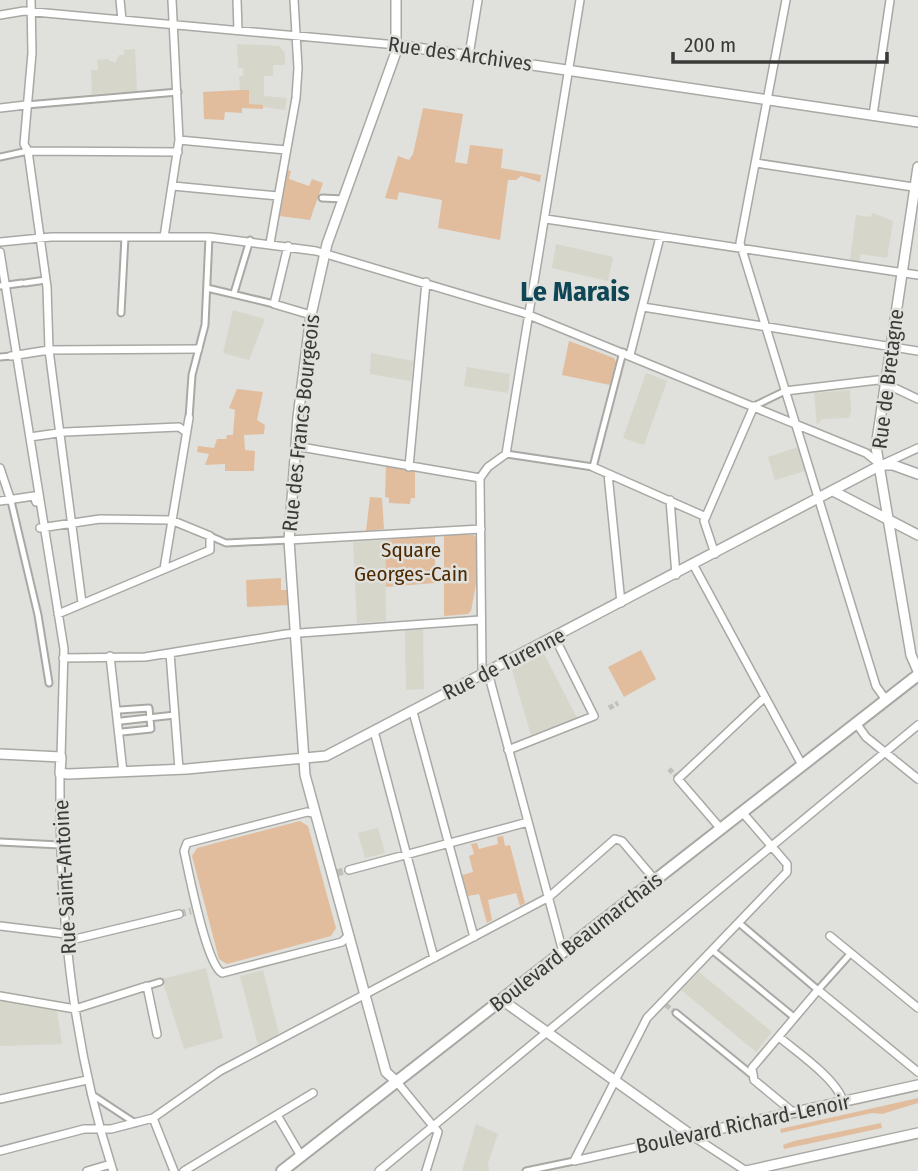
<svg xmlns="http://www.w3.org/2000/svg" width="918" height="1171" viewBox="0 0 918 1171" font-family="'Fira Sans Condensed',sans-serif">
	<rect width="100%" height="100%" fill="#e0e0dc"/>
	<path fill="#d6d6ca" d="M237,44l42,2 6,7v12h-12v11h-9v20l23,2 -2,12 -36,-5v-15h-9l-1,-14h4v-8h-5z
		M135,49l2,42 -45,3 -1,-24h7l-1,-10 10,-1 8,4 4,-8h5v-5z
		M873,213l20,8 -6,37 -26,-4 -2,8 -9,-2 6,-45 14,2z
		M556,244l57,13 -5,24 -56,-13z
		M233,310l32,9 -16,41 -26,-7z
		M371,353l42,8 -2,20 -41,-7z
		M467,367l43,7 -2,19 -44,-7z
		M646,373l21,8 -23,64 -21,-7z
		M850,390l1,22 -2,6 -27,1 -5,6 -3,-32z
		M798,447l7,24 -30,9 -7,-23z
		M385,540l1,81 -29,2 -4,-81z
		M423,629l1,60 -18,1 -1,-60z
		M544,654l33,64 -46,17 -19,-65z
		M378,828l7,25 -20,5 -7,-25z
		M206,968l17,70 -39,11 -22,-70z
		M263,970l16,64 -21,11 -18,-69z
		M699,972l73,60 -16,20 -75,-62z
		M0,999l57,12 5,33 -62,2z
		M476,1124l22,10 -10,29 1,8h-27z"/>
	<path fill="#e2bd9d" d="M240,90h9v14l14,1v4l-21,-1v5l-17,-1 -1,8 -20,-1 -1,-27z
		M423,108l40,6 -8,48 12,2 3,-19 33,4 -2,19 40,7 -1,7 -19,-6 -5,4h-8l-8,60 -62,-12 4,-28 -43,-8 -2,8 -12,-2 13,-42 11,4 4,-6z
		M287,170l4,1 -2,8 20,7 3,-7 11,4 -13,37 -30,-4z
		M569,341l45,17 2,4 -6,23 -48,-10z
		M237,389l26,3 -6,28 8,5 -1,9 -20,1 1,15 10,1 -1,20h-29v-7l-20,1 4,-11 -12,-2 1,-6 16,2 3,-9h9l1,-4h6l2,-25 -6,-2z
		M386,466l29,5v27h-4l-1,6 -21,-1v-5l-4,-1z
		M370,497l12,1 2,31 -18,2z
		M435,535v48l-49,4 -1,-47z
		M444,535h29l4,3 1,35 -7,38 -3,3 -24,2z
		M281,578v12h6l1,15 -41,2 -1,-27z
		M641,650l15,29 -32,18 -16,-30z
		M300,821l8,5 28,102 -5,8 -104,28 -8,-5 -27,-103 5,-8z
		M503,836l2,10 5,-1 15,58 -5,3 -4,-13 -28,7 4,20 -5,3 -8,-29 -11,2 -6,-21 11,-3 -4,-16 5,-2 -3,-10 6,-1 2,6 19,-5 -1,-7z
		M918,1098v5l-36,11 -10,-1 -91,20 -1,-4z
		M881,1123l1,5 -98,21 -1,-4 11,-4z"/>
	<g fill="none" stroke-linecap="round" stroke-linejoin="round">
		<path stroke="#bfbfbb" stroke-width="5" stroke-dasharray="5 2.5" stroke-linecap="butt" d="M609,708l9,-5
			M669,769l6,6
			M666,1005l10,8"/>
		<path stroke="#bfbfbb" stroke-width="7" stroke-dasharray="7 3.5" stroke-linecap="butt" d="M336,873l13,-3
			M179,914l12,-3"/>
		<defs>
			<path id="pedestrian" d="M26,105l152,-13
				M0,157l28,-6
				M322,198l22,1
				M25,283l21,-3
				M0,286l22,-3
				M207,288l67,16
				M234,293l16,-53
				M121,313l4,-76
				M0,357l11,-1
				M754,406l31,-15
				M189,418l3,-43 13,-50 4,-88
				M506,454l87,13 30,-115
				M11,501l27,114 11,68
				M210,536l16,7 63,-3
				M120,710l29,-2 2,21 -29,3
				M121,721l54,-6
				M0,842l60,3
				M739,923l79,67 33,-37
				M712,950l83,68
				M147,986l13,-4
				M676,1013l75,61
				M91,1094l44,29
				M526,1171l48,-10"/>
			<path id="minor" d="M31,0l1,53 -8,91 4,7 19,136 2,63 33,253
				M120,0l2,20
				M237,0l1,30
				M786,0l-46,243 136,443 10,14
				M0,15l24,-4 373,34
				M469,55l9,-55
				M0,108l26,-3
				M873,115l17,-115
				M179,140l107,10
				M28,151l150,1
				M756,163l157,24
				M173,186l105,10
				M546,219l372,56
				M164,237l15,-97 -7,-140
				M0,242l51,-5h158l107,14 208,62 342,140 15,12 37,-17
				M270,243l26,-145 2,-30 -4,-68
				M288,246l-14,58 37,11
				M0,252l64,397 -3,108
				M643,307l275,44
				M630,355l30,-118
				M11,356l38,-6 149,-1
				M785,391l93,-11 40,19
				M30,437l35,-5 114,-5 7,5
				M295,446l185,32
				M409,467l17,-185
				M593,467l113,50
				M0,468l11,33
				M608,474l13,129
				M670,500l6,75
				M0,501l34,-5 2,6
				M40,528l60,-9 71,1 39,16v14l-152,64
				M289,540l192,-11
				M715,554l-11,-33 50,-115
				M694,566l108,199
				M164,569l25,-151
				M170,653l9,116
				M110,656l13,116
				M63,658l82,-1 141,-23 194,-14
				M413,712l61,225
				M856,723l10,14 52,42
				M374,731l60,227
				M508,750l86,-34 -39,-78
				M60,773c-1,135 11,269 53,398
				M313,813l-6,-1 -120,31 -3,8c5,22 22,113 38,122l120,-31 5,-5
				M721,829l-43,-50 86,-81
				M349,870l179,-48
				M0,926l66,8
				M830,936l88,72
				M67,941l112,-27
				M563,952l-73,-272 -8,-12 -2,-190 8,-11 18,-13 74,-454
				M0,996l75,13 72,-23 10,48
				M779,1037c18,15 59,43 64,65
				M397,1082l41,50 -12,39
				M0,1099l87,-19
				M794,1113l-40,-33 -2,-12 66,-78 100,82
				M277,1115l24,41
				M153,1118l21,53
				M0,1151l84,-22h27l42,-11 67,-47 329,-174 66,-58 7,2 33,39
				M574,1161l73,-143 140,-146v-8l-45,-52
				M574,1161l117,-26 55,36
				M87,1171l24,-7
				M184,1171l129,-78
				M379,1171l539,-446"/>
			<path id="tertiary" d="M396,0v52l-69,192 -16,71 -13,102 -9,123 16,235 81,297 11,10
				M397,45l521,77
				M918,167l-42,280 35,208 7,16
				M881,465h12l25,9
				M835,492l83,43
				M0,754l61,3 -1,16 8,1 119,-5 139,-13 555,-291
				M502,1000l189,135 227,-50
				M746,1171l172,-38"/>
			<path id="primary" d="M282,1171l636,-496"/>
		</defs>
		<use href="#pedestrian" stroke="#a8a8a4" stroke-width="9"/>
		<use href="#minor" stroke="#a8a8a4" stroke-width="10"/>
		<use href="#tertiary" stroke="#a8a8a4" stroke-width="12"/>
		<use href="#primary" stroke="#a8a8a4" stroke-width="14"/>
		<use href="#pedestrian" stroke="#fff" stroke-width="5"/>
		<use href="#minor" stroke="#fff" stroke-width="7"/>
		<use href="#tertiary" stroke="#fff" stroke-width="9"/>
		<use href="#primary" stroke="#fff" stroke-width="10"/>
	</g>
	<g text-anchor="middle" stroke-width="5" stroke-linejoin="round" paint-order="stroke">
		<g font-size="21" fill="#3a3a38" stroke="#e0e0dc">
			<text transform="translate(460 54) rotate(8)" y="7">Rue des Archives</text>
			<text transform="translate(888 379) rotate(-83)" y="7">Rue de Bretagne</text>
			<text transform="translate(301 423) rotate(-84)" y="7">Rue des Francs Bourgeois</text>
			<text transform="translate(504 664) rotate(-27)" y="7">Rue de Turenne</text>
			<text transform="translate(65 877) rotate(-93)" y="7">Rue Saint-Antoine</text>
			<text transform="translate(576 942) rotate(-38)" y="7">Boulevard Beaumarchais</text>
			<text transform="translate(743 1124) rotate(-12)" y="7">Boulevard Richard-Lenoir</text>
		</g>
		<g font-size="21" fill="#4d2a03" stroke="#e0e0dc">
			<text x="411" y="557">Square<tspan x="411" dy="24">Georges-Cain</tspan></text>
		</g>
		<g font-size="28" font-weight="bold" fill="#0f4655" stroke="#e0e0dc">
			<text x="575" y="301">Le Marais</text>
		</g>
	</g>
	<path d="M673 52v10h214v-10" fill="none" stroke="#3a3a38" stroke-width="3.5"/>
	<text x="684" y="52" font-size="21" fill="#3a3a38" stroke="#e0e0dc" stroke-width="5" paint-order="stroke">200 m</text>
</svg>
